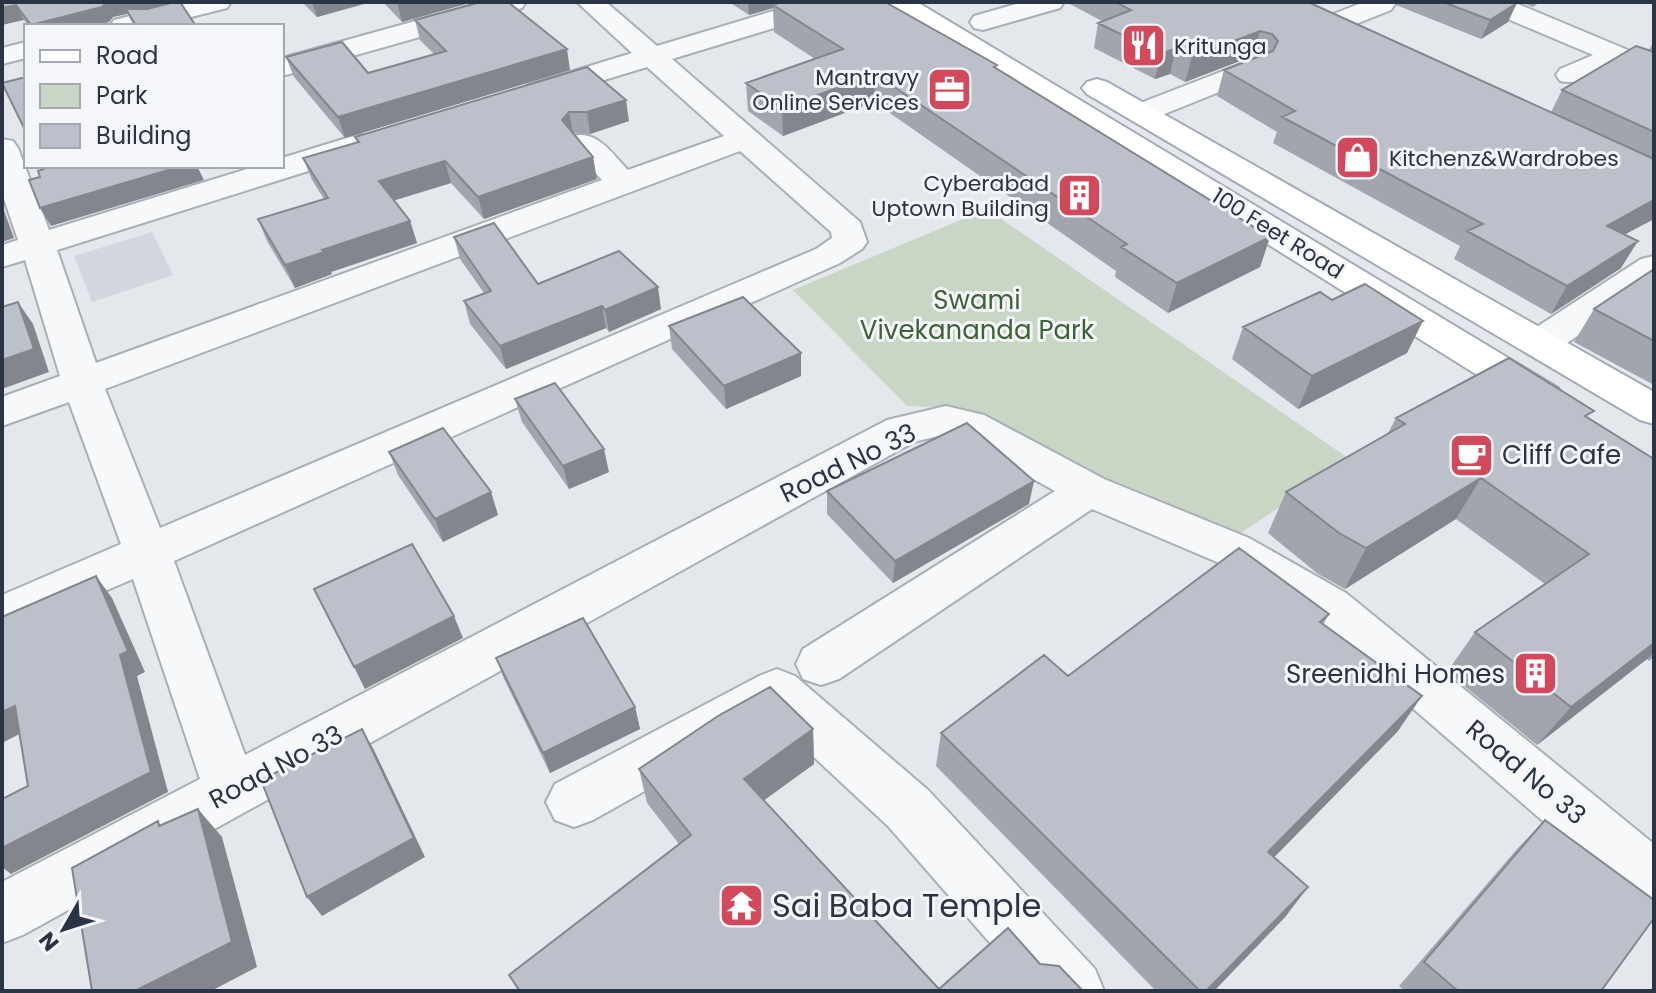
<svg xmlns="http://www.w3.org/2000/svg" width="1656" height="993" viewBox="0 0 1656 993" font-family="Poppins,sans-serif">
	<rect width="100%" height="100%" fill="#e4e7ec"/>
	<path fill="#d2d6de" d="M152,232l21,43 -81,27 -18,-46z"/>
	<path fill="#c9d6c5" d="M987,209l364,251 -115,76 -131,-58 -81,-43 -61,-27 -56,-2 -114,-116z"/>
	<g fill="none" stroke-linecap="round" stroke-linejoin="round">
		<defs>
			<path id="minor" d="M187,2h44l-4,6 -72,18h-45l4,-6z
				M484,2h42l-4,6 -240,68v-18z
				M577,2h29l51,44 146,-44h41l-4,6 -168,51 188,163 7,20 -5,7 -22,14 -666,298 71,194 642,-335 59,-14 38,9 120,64 145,59 97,55 308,251v64l-20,-8 -322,-279 -95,-59 -125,-53 -253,170 -18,6 -18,-6 -7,-15 7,-15 252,-158 -98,-54 -11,-3 -32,8 -891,493 -21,8v-61l198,-103 -67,-200 -131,56v-40l119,-51 -52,-142 -67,24v-29l58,-21 -35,-116 -23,7v-22l16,-5 -16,-47v-54l11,2 5,7 31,82 208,-64h25v-8l68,-21 11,-2 11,2 5,7 -5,7 -315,99 39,113 506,-183 -34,-37 5,-7c25,-6 39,18 55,34l96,-34 -77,-69 -99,30 -10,3 -10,-3 -5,-6 5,-6 104,-32zM740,151l91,81 1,6 -16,11 -656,279 -55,-139z
				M1023,2h41l-4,6 -77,22 -9,-2 -4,-6 4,-6z
				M1364,2l31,2 -4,6 -55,22h-18l-4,-6 4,-6z
				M1478,2h35l141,59v19l-37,-14c-18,7 -38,20 -57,15l-4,-6 4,-6 33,-14 -111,-47z
				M26,42v16l-24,6v-16z
				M1254,59l10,3 4,6 -4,6 -112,45 -11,3 -11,-3 -4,-6 4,-6z
				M1654,256v27l-100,69 -14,3 -14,-3 -5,-9 5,-9 115,-75z
				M777,669l18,7 133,114 167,179 9,22h-72l-144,-165 -115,-107 -180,101 -19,7 -19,-7 -9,-18 9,-18 204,-108z"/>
			<path id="major" d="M886,2h31l641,386 6,10 -6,10 -14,4 -14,-4 -640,-400z
				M1097,79l10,3 547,310v32l-14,-4 -553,-326 -5,-6 5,-6z"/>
		</defs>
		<use href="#minor" stroke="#a9aeb7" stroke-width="4"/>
		<use href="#major" stroke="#a3abb8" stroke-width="4"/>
		<use href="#minor" fill="#f7f8fa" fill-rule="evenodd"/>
		<use href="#major" fill="#fff" fill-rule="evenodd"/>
	</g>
	<path fill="#a1a5ae" d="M2,2h172l22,24h-62l-6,-12 -15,3 -4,5 -16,4h-65l-4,-6z
		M302,2h69l-54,15z
		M383,2h90l-71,20z
		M729,2h156l112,67 273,168 -10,30 -92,46 -53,-36 1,-6 -242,-169 -91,34 -35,-25 -2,-28 69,-24 -41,-27 -1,-24 -24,7z
		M1066,2h242l243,110 11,-22 87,-40 5,-9v178l-29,15 -4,34 -70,46 -97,-55 6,-13 -187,-103 4,-11 -60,-36 7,-26 33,-13 -4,-1 -68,26 -15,-8 -15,5 -61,-31 4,-25 4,-2z
		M1395,2h118l-5,20 -27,17 -85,-34z
		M1520,2h20l-7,5z
		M415,20l155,50 -225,68 -51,-61 -8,-20 82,16 66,-19 -14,-14z
		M587,67l42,54 -39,13 -17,-1 24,46 -113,40 -33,-36 -57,17 16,21 7,22 -86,29 1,2 -37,14 -28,-47 -9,-22 66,-20 -12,-19 -9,-22 54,-15 -2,-6z
		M454,237l84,47 123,25 -52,23 -3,-4 -100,41 -36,-45 -6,-23 20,-8 -24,-34z
		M1654,269v116l-80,-43 20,-33z
		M1332,300l75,53 -109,56 -66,-50 11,-32z
		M669,326l132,27v23l-75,33 -54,-60z
		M515,399l94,73 -40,17 -47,-67z
		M1396,418h193l65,41v198l-5,4 -2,-2 -110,86 -90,-73 28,-40 70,-48 -89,-65 -111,70 -27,-15 -50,-41 18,-41 101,-57z
		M389,452l102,40 7,23 -55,27 -45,-67z
		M827,491l202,13 -136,79 -66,-69z
		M1329,614l-6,11 75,106 -124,126 12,59 -72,75h-58l-220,-225 5,-33 127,-57z
		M496,658l139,49 5,22 -90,44 -46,-94z
		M813,729l1,35 -50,36 175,189 101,-25 43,27h-565l-9,-16 170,-131 -32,-41 -8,-34z
		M1545,820l56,171h-196l-6,-5 119,-138z"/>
	<path fill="#83868d" d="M106,2h68l-61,15 -4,5 -16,4 -62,-1z
		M312,2h59l-54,15z
		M397,2h76l-71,20z
		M748,2h46l-21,3v3l-24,7z
		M1517,3l-9,19 -27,17 9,-19z
		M16,5l8,15 -22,5v-17z
		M1260,31l-7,25 -68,26 7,-25z
		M1176,48l-6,26 -15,5 6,-25z
		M567,49l3,21 -225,68 -7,-21z
		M875,74l-1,28 -91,34 -1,-28z
		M626,100l3,21 -39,13 -3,-22z
		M569,112l4,21 -11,-13z
		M593,157l4,22 -113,40 -6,-22z
		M445,161l6,22 -65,20 -7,-22z
		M182,166h15l7,14 -153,46 -11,-18z
		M1654,200v19l-64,34 17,-27z
		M2,205l12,33 -12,4z
		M410,221l7,22 -86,29 1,2 -37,14 -10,-23 37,-15z
		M1270,237l-10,30 -92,46 9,-30z
		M1638,241l-17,27 -70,46 16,-28z
		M658,287l3,22 -52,23 -4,-22z
		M18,302l15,22 16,48 -47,17v-29z
		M602,306l4,22 -100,41 -6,-23z
		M1423,321l-16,32 -109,56 14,-33z
		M801,353v23l-75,33 -2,-23z
		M604,449l5,23 -40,17 -6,-23z
		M1481,478l-25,41 -111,70 21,-41z
		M1034,481l-5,23 -136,79 2,-22z
		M491,492l7,23 -55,27 -8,-23z
		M96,576l16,22 33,74 -8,4 31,116 -157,82 -9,-7v-19l149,-76z
		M454,616l9,22 -98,51 -11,-22z
		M1654,643v9l-7,7 -110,86 34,-38z
		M1422,696l-24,35 -149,152 19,-31z
		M15,706l20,20 -33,17v-31z
		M635,707l5,22 -90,44 -7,-20z
		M362,729l12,21 51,107 -103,59 -15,-19z
		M813,729l1,35 -66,48 -4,-33z
		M198,809l24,28 35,130 -46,24h-76z
		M1308,887l-22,29 -72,75h-8z"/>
	<path fill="#bbc0ca" stroke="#83868d" stroke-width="2" d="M2,2h104l-4,5 -71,18 -15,-20 -14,3z
		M175,2h5l16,24h-60l-10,-17h21z
		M481,2h27l59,47 -229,68 -52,-60 56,-15 26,31 78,-22 -31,-31z
		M782,2h103l112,63 -3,2 276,170 -93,46 -56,-36 6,-3 -252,-170 -93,34 -36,-25 97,-34 -70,-44z
		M1116,2h192l346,157v41l-47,26 31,15 -71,45 -100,-55 16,-7 -201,-107 13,-6 -71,-41 49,-19 5,-10 -6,-7 -12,-3 -68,26 -16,-9 -15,6 -63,-31 33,-13z
		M1443,2h70l4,1 -27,17z
		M1636,46l18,6v80l-92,-42z
		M587,67l39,33 -39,12h-18l-7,8 31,37 -115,40 -33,-36 -66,20 31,40 -88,29 2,2 -39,13 -27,-46 70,-21 -25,-40 56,-16 -4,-5z
		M26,77v55l-24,-49z
		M42,166h140l-142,42 -11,-28 11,-3 -2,-6 6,-2z
		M494,223l44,61 81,-33 39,36 -53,23 -3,-4 -102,40 -36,-45 27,-10 -37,-54z
		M1654,269v72l-60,-32z
		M1365,284l58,37 -111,55 -69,-49 77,-35 12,8z
		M743,297l58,56 -77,33 -55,-60z
		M18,302l16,47 -32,11v-53z
		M1509,358l85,53 -9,5 69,43v184l-83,64 -96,-75 114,-78 -108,-76 -115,70 -27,-15 -53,-41 119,-68 -9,-6z
		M555,383l49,66 -41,17 -48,-67z
		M967,423l67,58 -139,80 -68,-70z
		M443,428l48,64 -56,27 -46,-67z
		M412,544l42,72 -100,51 -40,-78z
		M1239,548l90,66 -9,8 102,74 -154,156 40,35 -102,104h-6l-259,-258 103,-78 24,21z
		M96,576l32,75 -8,4 31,117 -149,76v-49l26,-13 -13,-80 -13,6v-95z
		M583,618l52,89 -92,46 -47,-95z
		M770,687l43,42 -69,50 195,210 69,-61 32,36 19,2 24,25h-563l-11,-16 182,-140 -52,-66 79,-53z
		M362,729l52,109 -107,59 -46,-117z
		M198,809l34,133 -97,49h-43l-20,-123 86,-47 1,5z
		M1545,820l109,80v18l-53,73h-143l-34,-29z"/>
	<defs>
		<symbol id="restaurant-square" viewBox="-11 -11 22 22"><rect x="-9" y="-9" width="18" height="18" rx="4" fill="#d1495b" stroke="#f4f6f9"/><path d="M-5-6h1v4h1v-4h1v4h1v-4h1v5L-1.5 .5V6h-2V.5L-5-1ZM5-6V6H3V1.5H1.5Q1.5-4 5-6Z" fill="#fff"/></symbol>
		<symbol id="office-square" viewBox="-11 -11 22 22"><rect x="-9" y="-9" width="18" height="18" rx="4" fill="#d1495b" stroke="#f4f6f9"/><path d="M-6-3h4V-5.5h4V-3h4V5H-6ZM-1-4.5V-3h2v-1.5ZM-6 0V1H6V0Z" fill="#fff"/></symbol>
		<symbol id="shop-square" viewBox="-11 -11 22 22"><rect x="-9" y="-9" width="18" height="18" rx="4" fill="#d1495b" stroke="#f4f6f9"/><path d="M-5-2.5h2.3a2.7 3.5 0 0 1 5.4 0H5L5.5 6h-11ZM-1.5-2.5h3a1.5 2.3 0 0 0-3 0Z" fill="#fff"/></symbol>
		<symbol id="building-square" viewBox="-11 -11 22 22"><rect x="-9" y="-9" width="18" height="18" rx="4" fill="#d1495b" stroke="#f4f6f9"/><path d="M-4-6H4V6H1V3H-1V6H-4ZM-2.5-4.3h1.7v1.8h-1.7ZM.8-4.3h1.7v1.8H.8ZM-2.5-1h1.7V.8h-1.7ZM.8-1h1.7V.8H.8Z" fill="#fff"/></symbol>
		<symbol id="cafe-square" viewBox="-11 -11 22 22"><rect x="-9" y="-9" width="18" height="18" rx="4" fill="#d1495b" stroke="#f4f6f9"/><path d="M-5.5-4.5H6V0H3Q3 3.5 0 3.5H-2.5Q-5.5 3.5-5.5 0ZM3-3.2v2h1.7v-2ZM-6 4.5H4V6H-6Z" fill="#fff"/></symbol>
		<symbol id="temple-square" viewBox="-11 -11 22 22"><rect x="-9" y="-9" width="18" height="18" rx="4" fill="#d1495b" stroke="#f4f6f9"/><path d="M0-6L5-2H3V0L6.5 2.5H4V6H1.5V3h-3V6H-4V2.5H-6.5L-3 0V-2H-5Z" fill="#fff"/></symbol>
	</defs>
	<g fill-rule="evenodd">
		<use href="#restaurant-square" x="1118" y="20" width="51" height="51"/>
		<use href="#office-square" x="924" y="64" width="51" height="51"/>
		<use href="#shop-square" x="1332" y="132" width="51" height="51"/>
		<use href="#building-square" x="1054" y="170" width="51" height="51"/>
		<use href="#cafe-square" x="1446" y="430" width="51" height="51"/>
		<use href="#building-square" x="1510" y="648" width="51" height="51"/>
		<use href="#temple-square" x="716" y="880" width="51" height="51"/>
	</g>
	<g text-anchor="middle" stroke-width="6" stroke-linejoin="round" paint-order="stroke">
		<g font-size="22" fill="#2b3445" stroke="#f4f6f9" text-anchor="start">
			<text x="1174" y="54">Kritunga</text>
			<text x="919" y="85" text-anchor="end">Mantravy<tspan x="919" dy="25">Online Services</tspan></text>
			<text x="1389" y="166">Kitchenz&amp;Wardrobes</text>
			<text x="1049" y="191" text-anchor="end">Cyberabad<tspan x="1049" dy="25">Uptown Building</tspan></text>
		</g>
		<g font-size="22" fill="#2b3445" stroke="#f4f6f9">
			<text transform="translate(1278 233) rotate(32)" y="8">100 Feet Road</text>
		</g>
		<g font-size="26" fill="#3f6138" stroke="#f4f6f9">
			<text x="977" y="309">Swami<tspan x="977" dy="30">Vivekananda Park</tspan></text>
		</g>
		<g font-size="26" fill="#2b3445" stroke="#f4f6f9" text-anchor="start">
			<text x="1502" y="464">Cliff Cafe</text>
			<text x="1505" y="683" text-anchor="end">Sreenidhi Homes</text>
		</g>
		<g font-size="26" fill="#2b3445" stroke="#f4f6f9">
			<text transform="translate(848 463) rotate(-26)" y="9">Road No 33</text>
			<text transform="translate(276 767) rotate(-28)" y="9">Road No 33</text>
			<text transform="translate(1526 772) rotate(40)" y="9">Road No 33</text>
		</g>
		<g font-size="32" fill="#2b3445" stroke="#f4f6f9" text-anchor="start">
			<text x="772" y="917">Sai Baba Temple</text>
		</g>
	</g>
	<rect width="1656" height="993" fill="none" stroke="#2b3445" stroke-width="8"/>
	<rect x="24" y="24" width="260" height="144" fill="#f4f6f9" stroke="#a4a8b1" stroke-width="2"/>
	<rect x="40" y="50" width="40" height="12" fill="#ffffff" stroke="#a4a8b1" stroke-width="2"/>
	<text x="96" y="64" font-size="24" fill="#2b3445">Road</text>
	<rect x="40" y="84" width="40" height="24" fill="#c9d6c5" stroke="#a4a8b1" stroke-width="2"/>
	<text x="96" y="104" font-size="24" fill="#2b3445">Park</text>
	<rect x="40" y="124" width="40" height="24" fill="#bbc0ca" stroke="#a4a8b1" stroke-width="2"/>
	<text x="96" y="144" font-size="24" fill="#2b3445">Building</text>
	<g transform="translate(64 929) rotate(231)" stroke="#f4f6f9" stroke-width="6" paint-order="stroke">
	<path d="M0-6L14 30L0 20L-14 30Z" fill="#2b3445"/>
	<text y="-12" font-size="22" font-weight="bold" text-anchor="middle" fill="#2b3445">N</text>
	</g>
</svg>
